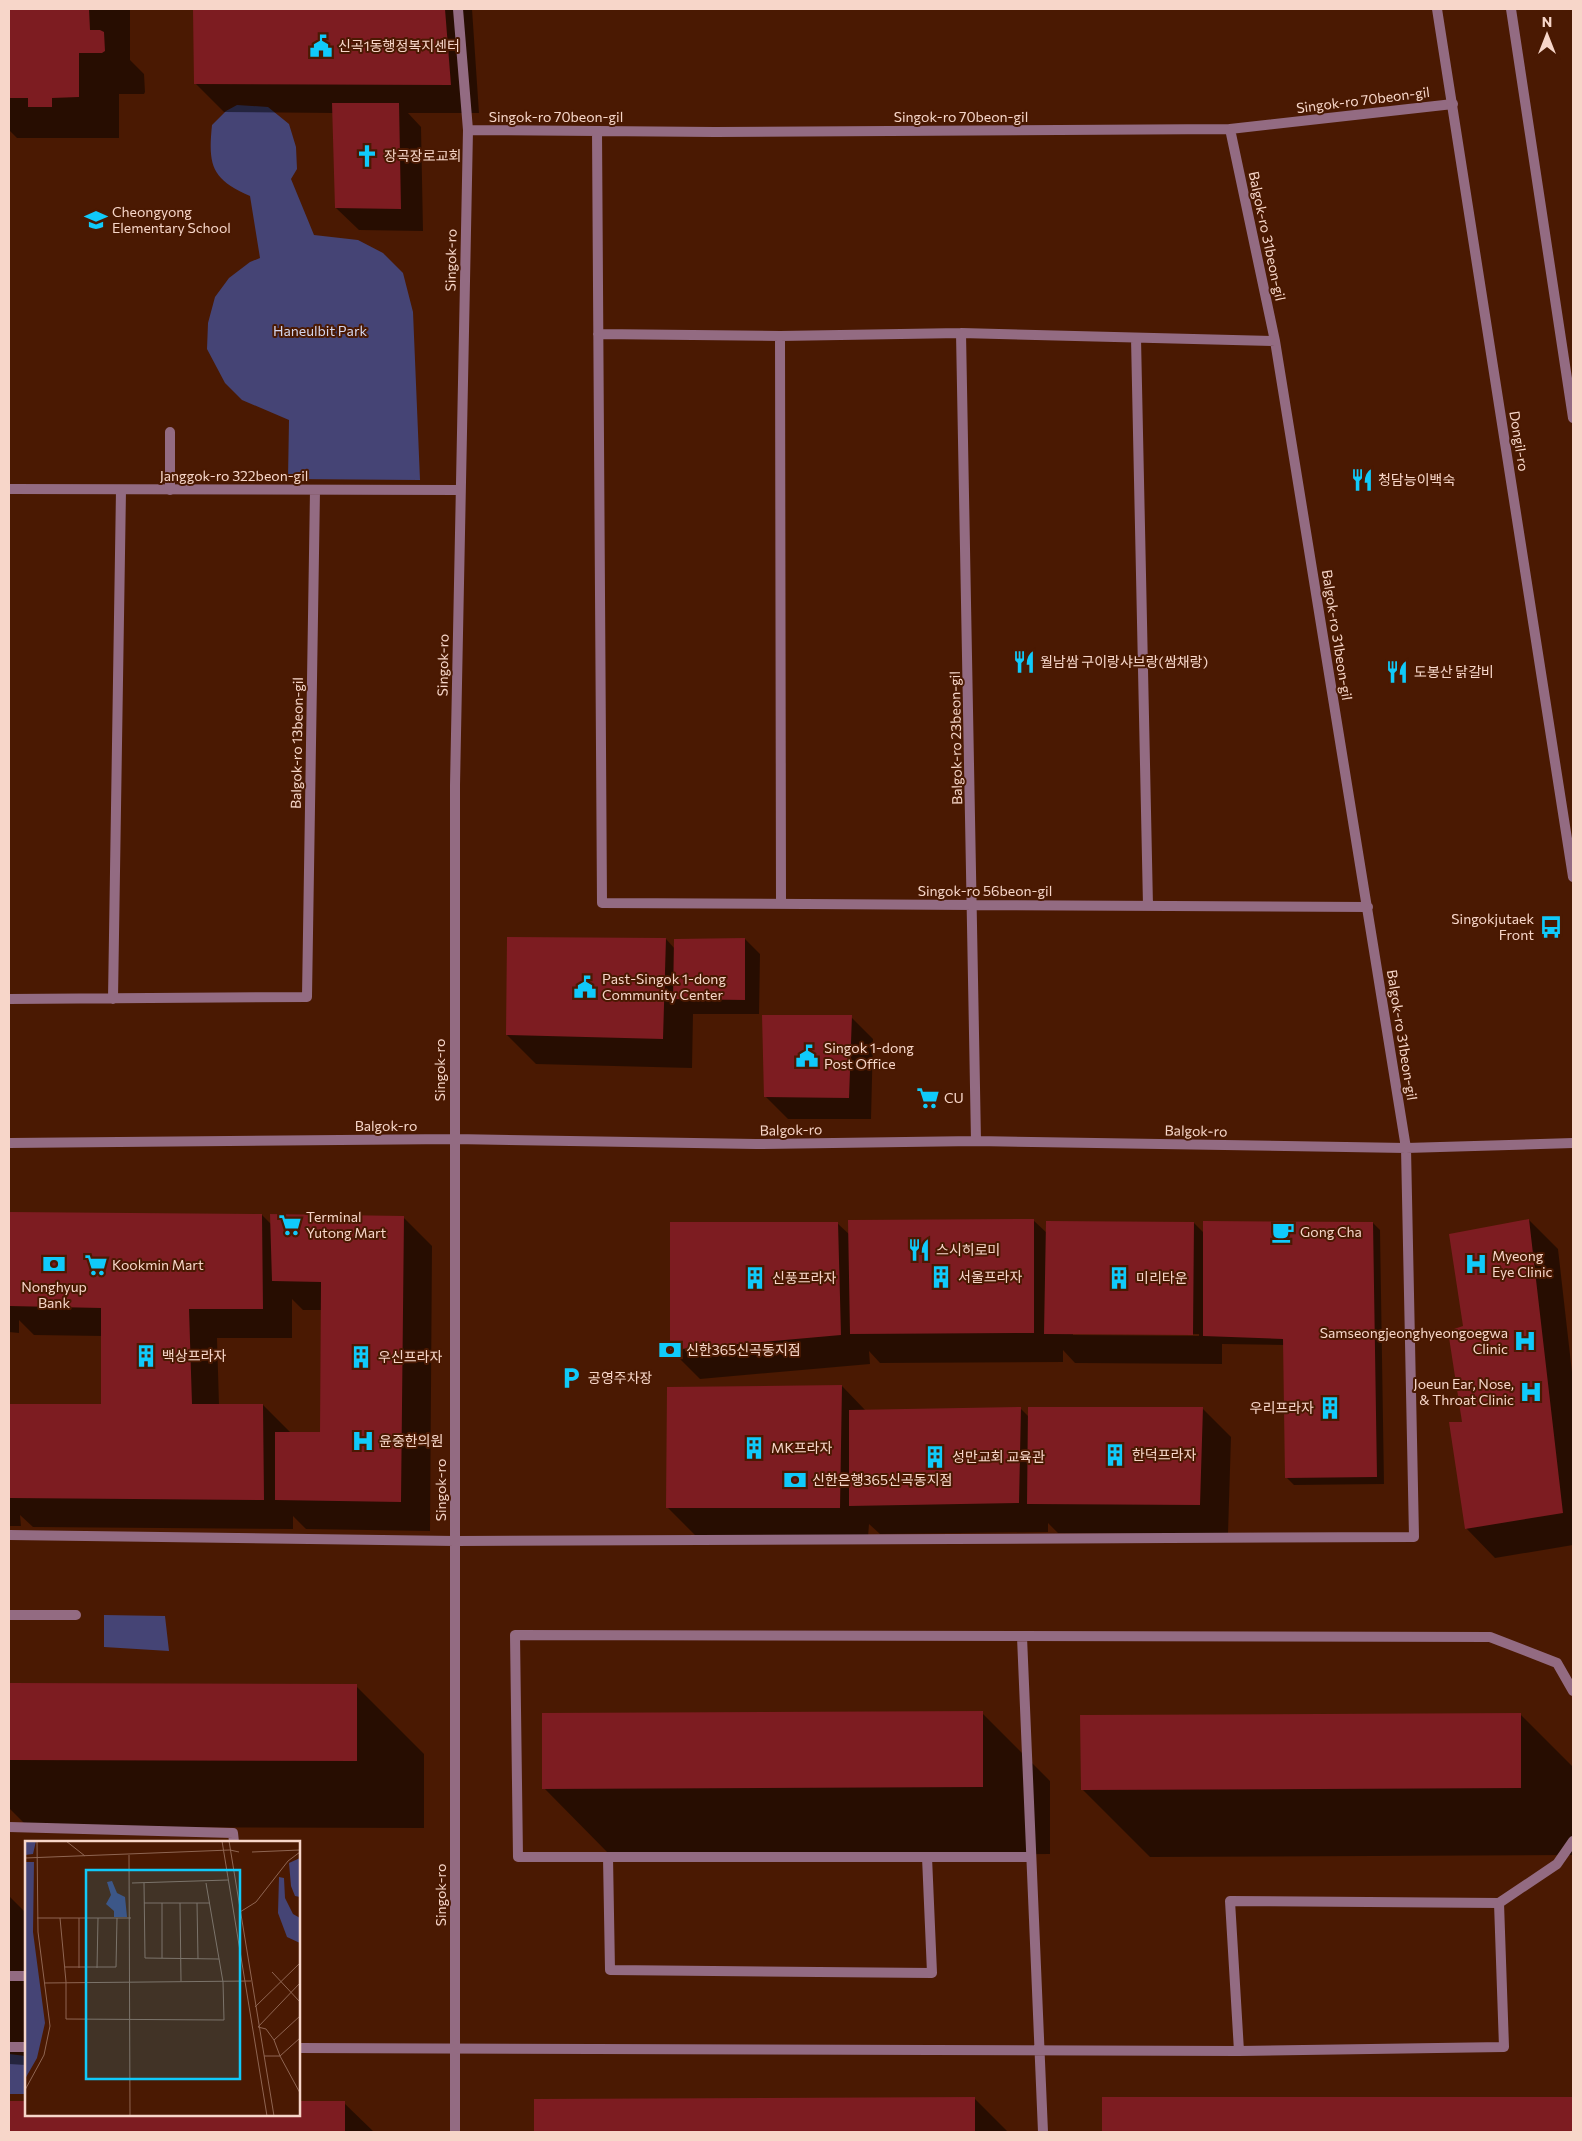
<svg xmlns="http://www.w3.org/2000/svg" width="1582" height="2141" viewBox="0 0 1582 2141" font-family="Commissioner,'Noto Sans KR',sans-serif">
	<rect width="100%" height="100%" fill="#4a1902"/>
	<path fill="#454475" d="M237,105l31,2 21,17 7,23 1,22 -6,10 23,56 44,5 25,13 20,20 10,39 7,168 -132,-1 1,-59 -47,-20 -17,-17 -18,-34 1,-26 7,-26 14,-19 21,-16 10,-4 -10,-62c-39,-17 -42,-31 -38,-71l14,-14z
		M104,1615l61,1 4,35 -65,-4z
		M9,2054l17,2v38h-17z"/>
	<path fill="#0007" fill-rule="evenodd" d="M9,9h121v51l14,14 1,18 -1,2h-25v44h-102l-8,-8z
		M195,9h277l7,104h-71l13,14 2,104 -64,-1 -23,-22 -3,-95 -109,-1 -29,-29z
		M666,939l9,10 70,-10 15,15 -1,60h-66l-1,54 -156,-4 -29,-29z
		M851,1017l22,22 -2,80h-83l-23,-23z
		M9,1213l253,2 10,10 131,-8 29,29 -2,285 -124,-2 -13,-13v13l-260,-2 -13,-12 1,11h-12v-121h94v-69l-69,-1 -15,-15v13l-10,-1zM292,1299l11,11h19l-1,124 -30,-1 -28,-28h-44l-2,-67h75z
		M1033,1220l14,13 147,-10 10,10 169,-10 7,7 4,254 -90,1 -7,-7 -3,-133 -62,-1v20l-147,-1 -12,-13v12l-183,1 -11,-12 1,13 -170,15 -29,-29 166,-127 13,12zM1073,1333l126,1v2l-126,-1z
		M1529,1220l29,29 15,132v164l-78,13 -29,-30 -3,-105 2,-96z
		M842,1386l24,25 155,-2 8,8 173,-9 29,29 -3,97 -170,-1 -10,-10v9l-168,2 -11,-10 -1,13h-171l-29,-29z
		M9,1685l347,1 68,68v74l-396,-1 -19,-19z
		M982,1713l68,68v73l-439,2 -67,-68z
		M1520,1714l53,53v88l-423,2 -68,-68z
		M9,1896l17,17v152l-17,-1z
		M974,2098l34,34h-473v-32z
		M1103,2098h470v34h-470z
		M9,2102h17v13h273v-12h45l30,29h-365z"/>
	<path fill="#7d1c21" d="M9,9h80l1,21h10l4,2 1,19 -3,2h-23v44l-27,1v9h-24v-9h-19z
		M193,9h252l6,76 -257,-1z
		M332,103h67l2,106 -66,-1z
		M507,937l159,1 -3,101 -157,-4z
		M745,938v62l-72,-1 1,-60z
		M762,1015h90l-3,83 -85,-1z
		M9,1212l253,2 1,95h-74l3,95h71l1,96 -255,-2v-94h92v-96l-92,-2z
		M270,1214l134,2 -3,286 -126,-2v-68h45l1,-150 -49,-1z
		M1034,1219v114l-184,1 -2,-114z
		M1529,1219l34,294 -98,16 -16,-107h13l-14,-91 15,-5 -14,-92z
		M1046,1221l148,1 -1,113 -149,-1z
		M1203,1221l170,1 4,255 -92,1 -2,-139 -80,-3z
		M670,1222h168l3,113 -171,15z
		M842,1385l-2,123h-174l1,-121z
		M1021,1407l-2,96 -170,3v-96z
		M1028,1407h175l-3,98 -173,-1z
		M9,1683l348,1v77l-348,-1z
		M983,1711v76l-441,2v-76z
		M1521,1713v75l-440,2 -1,-75z
		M975,2097v35h-441v-33z
		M1102,2097h471v35h-471z
		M9,2101h17v14h273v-14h46v31h-336z"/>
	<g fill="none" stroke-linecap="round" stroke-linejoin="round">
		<path stroke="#936b82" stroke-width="10" d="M170,432v58
			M9,1615h67
			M1022,1637l21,495
			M9,1827l224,6 1,9
			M608,1857l2,113 322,3 -5,-116
			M1031,1857h-513l-3,-222 975,2 67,26 16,28
			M9,1976h17
			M9,2047h17
			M299,2048l940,3 -9,-150 269,2 58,-39 16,-23
			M1239,2051l265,-4 -5,-144"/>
		<path stroke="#936b82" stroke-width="10" d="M468,130l247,2 515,-3 223,-25
			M597,131l5,772 766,4
			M961,333l15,808
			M598,334l182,2 181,-3 314,8
			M780,336l1,568
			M1136,338l12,568
			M9,489l451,1
			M9,999l298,-2 8,-507
			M113,999l8,-509
			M9,1143l445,-4 302,5 220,-3 430,7 167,-5
			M9,1535l446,6 959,-4 -8,-389 -131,-807 -45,-212
			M455,2132v-1347l13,-655 -10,-121"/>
		<path stroke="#936b82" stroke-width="10" d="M1437,9l136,868
			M1511,9l62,409"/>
	</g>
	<defs>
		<symbol id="civic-bare" viewBox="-9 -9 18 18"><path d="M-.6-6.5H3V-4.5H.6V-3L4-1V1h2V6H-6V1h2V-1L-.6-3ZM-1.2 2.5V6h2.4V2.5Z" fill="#10cafa" stroke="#4a1902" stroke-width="2.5" paint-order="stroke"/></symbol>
		<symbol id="church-bare" viewBox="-9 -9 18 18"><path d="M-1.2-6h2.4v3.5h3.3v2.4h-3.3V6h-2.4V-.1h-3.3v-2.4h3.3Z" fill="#10cafa" stroke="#4a1902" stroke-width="2.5" paint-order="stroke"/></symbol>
		<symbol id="school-bare" viewBox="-9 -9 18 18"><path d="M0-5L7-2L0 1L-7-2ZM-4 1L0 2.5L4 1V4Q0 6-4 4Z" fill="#10cafa" stroke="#4a1902" stroke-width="2.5" paint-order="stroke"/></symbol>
		<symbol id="restaurant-bare" viewBox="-9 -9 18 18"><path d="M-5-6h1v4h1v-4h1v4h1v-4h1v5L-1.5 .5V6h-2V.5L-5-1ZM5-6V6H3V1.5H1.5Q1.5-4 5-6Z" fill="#10cafa" stroke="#4a1902" stroke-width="2.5" paint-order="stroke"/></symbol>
		<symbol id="bus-bare" viewBox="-9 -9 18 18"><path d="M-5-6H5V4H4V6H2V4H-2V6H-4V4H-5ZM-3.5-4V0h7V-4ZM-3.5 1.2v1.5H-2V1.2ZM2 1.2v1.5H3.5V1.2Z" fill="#10cafa" stroke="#4a1902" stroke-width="2.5" paint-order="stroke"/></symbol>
		<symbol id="supermarket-bare" viewBox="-9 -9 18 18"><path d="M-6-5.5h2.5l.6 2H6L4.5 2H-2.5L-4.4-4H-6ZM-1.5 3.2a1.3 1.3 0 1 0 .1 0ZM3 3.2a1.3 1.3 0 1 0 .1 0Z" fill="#10cafa" stroke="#4a1902" stroke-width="2.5" paint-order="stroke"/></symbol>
		<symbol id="cafe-bare" viewBox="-9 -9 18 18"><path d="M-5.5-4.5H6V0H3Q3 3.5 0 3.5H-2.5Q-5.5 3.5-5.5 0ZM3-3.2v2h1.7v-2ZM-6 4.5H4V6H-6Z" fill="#10cafa" stroke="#4a1902" stroke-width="2.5" paint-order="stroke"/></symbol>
		<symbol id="bank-bare" viewBox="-9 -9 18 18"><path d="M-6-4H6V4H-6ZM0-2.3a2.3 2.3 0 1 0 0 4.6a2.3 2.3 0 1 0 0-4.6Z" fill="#10cafa" stroke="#4a1902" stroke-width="2.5" paint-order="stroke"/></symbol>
		<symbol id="hospital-bare" viewBox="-9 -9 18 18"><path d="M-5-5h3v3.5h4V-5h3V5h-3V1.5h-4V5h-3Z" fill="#10cafa" stroke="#4a1902" stroke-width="2.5" paint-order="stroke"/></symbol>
		<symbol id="building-bare" viewBox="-9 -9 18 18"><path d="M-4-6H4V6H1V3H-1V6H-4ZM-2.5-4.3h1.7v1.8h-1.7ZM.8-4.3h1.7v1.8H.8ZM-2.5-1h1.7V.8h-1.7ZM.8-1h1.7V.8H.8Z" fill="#10cafa" stroke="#4a1902" stroke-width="2.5" paint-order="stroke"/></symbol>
		<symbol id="parking-bare" viewBox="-9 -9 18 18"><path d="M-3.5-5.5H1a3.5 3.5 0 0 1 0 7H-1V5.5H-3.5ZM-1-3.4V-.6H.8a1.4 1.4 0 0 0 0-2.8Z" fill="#10cafa" stroke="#4a1902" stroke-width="2.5" paint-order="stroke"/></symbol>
	</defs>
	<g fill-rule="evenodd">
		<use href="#civic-bare" x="305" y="30" width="32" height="32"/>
		<use href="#church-bare" x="351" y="140" width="32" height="32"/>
		<use href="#school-bare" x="80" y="204" width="32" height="32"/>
		<use href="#restaurant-bare" x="1346" y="464" width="32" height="32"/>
		<use href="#restaurant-bare" x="1008" y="646" width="32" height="32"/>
		<use href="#restaurant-bare" x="1381" y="656" width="32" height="32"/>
		<use href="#bus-bare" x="1535" y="911" width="32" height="32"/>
		<use href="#civic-bare" x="569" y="971" width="32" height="32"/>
		<use href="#civic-bare" x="791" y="1040" width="32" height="32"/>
		<use href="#supermarket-bare" x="912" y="1082" width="32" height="32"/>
		<use href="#supermarket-bare" x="274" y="1209" width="32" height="32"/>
		<use href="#cafe-bare" x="1267" y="1216" width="32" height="32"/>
		<use href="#restaurant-bare" x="903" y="1234" width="32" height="32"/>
		<use href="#bank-bare" x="38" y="1248" width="32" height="32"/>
		<use href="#hospital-bare" x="1460" y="1248" width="32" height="32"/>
		<use href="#supermarket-bare" x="80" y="1249" width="32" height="32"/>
		<use href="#building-bare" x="925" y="1261" width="32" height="32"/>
		<use href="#building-bare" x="739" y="1262" width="32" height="32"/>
		<use href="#building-bare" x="1103" y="1262" width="32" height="32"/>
		<use href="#hospital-bare" x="1509" y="1325" width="32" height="32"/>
		<use href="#bank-bare" x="654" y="1334" width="32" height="32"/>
		<use href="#building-bare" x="130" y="1340" width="32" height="32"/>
		<use href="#building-bare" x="345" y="1341" width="32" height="32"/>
		<use href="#parking-bare" x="555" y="1362" width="32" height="32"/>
		<use href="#hospital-bare" x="1515" y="1376" width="32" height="32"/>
		<use href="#building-bare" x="1314" y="1392" width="32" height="32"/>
		<use href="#hospital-bare" x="347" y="1425" width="32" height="32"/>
		<use href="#building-bare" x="738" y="1432" width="32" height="32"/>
		<use href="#building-bare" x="1099" y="1439" width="32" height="32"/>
		<use href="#building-bare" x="919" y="1441" width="32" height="32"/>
		<use href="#bank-bare" x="779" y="1464" width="32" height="32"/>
	</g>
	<g text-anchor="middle" stroke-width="4" stroke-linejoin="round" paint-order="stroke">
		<g font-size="14" fill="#f7d6c9" stroke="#4a1902" text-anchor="start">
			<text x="338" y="51">신곡1동행정복지센터</text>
			<text x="384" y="161">장곡장로교회</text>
			<text x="112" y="217">Cheongyong<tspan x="112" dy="16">Elementary School</tspan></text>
			<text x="1378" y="485">청담능이백숙</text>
			<text x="1040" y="667">월남쌈 구이랑샤브랑(쌈채랑)</text>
			<text x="1414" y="677">도봉산 닭갈비</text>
			<text x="1534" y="924" text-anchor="end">Singokjutaek<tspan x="1534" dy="16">Front</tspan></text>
			<text x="602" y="984">Past-Singok 1-dong<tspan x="602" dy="16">Community Center</tspan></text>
			<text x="824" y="1053">Singok 1-dong<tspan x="824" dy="16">Post Office</tspan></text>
			<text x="944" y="1103">CU</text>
			<text x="306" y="1222">Terminal<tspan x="306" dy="16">Yutong Mart</tspan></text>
			<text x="1300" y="1237">Gong Cha</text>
			<text x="936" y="1255">스시히로미</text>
			<text x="1492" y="1261">Myeong<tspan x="1492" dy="16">Eye Clinic</tspan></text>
			<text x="112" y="1270">Kookmin Mart</text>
			<text x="958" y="1282">서울프라자</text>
			<text x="772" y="1283">신풍프라자</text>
			<text x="1136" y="1283">미리타운</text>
			<text x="54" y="1292" text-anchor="middle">Nonghyup<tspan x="54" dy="16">Bank</tspan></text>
			<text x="1508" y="1338" text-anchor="end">Samseongjeonghyeongoegwa<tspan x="1508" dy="16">Clinic</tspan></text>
			<text x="686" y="1355">신한365신곡동지점</text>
			<text x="162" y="1361">백상프라자</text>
			<text x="378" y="1362">우신프라자</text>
			<text x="588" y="1383">공영주차장</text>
			<text x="1514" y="1389" text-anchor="end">Joeun Ear, Nose,<tspan x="1514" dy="16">&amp; Throat Clinic</tspan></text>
			<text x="1314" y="1413" text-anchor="end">우리프라자</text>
			<text x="379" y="1446">윤중한의원</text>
			<text x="771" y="1453">MK프라자</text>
			<text x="1132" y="1460">한덕프라자</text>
			<text x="952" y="1462">성만교회 교육관</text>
			<text x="812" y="1485">신한은행365신곡동지점</text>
		</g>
		<g font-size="14" fill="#f7d6c9" stroke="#4a1902">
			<text transform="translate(1363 100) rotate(-7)" y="5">Singok-ro 70beon-gil</text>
			<text x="556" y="122">Singok-ro 70beon-gil</text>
			<text x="961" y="122">Singok-ro 70beon-gil</text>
			<text transform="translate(1267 236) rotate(78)" y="5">Balgok-ro 31beon-gil</text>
			<text transform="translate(451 260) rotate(-89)" y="5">Singok-ro</text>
			<text transform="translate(1519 441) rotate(81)" y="5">Dongil-ro</text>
			<text x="234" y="481">Janggok-ro 322beon-gil</text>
			<text transform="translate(1337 635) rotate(81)" y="5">Balgok-ro 31beon-gil</text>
			<text transform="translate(443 665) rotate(-89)" y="5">Singok-ro</text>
			<text transform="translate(956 738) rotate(-91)" y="5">Balgok-ro 23beon-gil</text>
			<text transform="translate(297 743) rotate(-89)" y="5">Balgok-ro 13beon-gil</text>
			<text x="985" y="896">Singok-ro 56beon-gil</text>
			<text transform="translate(1402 1035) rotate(81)" y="5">Balgok-ro 31beon-gil</text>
			<text transform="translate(440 1070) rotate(-90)" y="5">Singok-ro</text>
			<text x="386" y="1131">Balgok-ro</text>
			<text transform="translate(791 1130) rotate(-1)" y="5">Balgok-ro</text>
			<text transform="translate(1196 1131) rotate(1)" y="5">Balgok-ro</text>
			<text transform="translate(441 1490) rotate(-90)" y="5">Singok-ro</text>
			<text transform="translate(441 1895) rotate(-90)" y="5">Singok-ro</text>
		</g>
		<g font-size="14" fill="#d4d6ed" stroke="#4a1902">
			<text x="320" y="336">Haneulbit Park</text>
		</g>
	</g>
	<g transform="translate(25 1841)">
		<rect width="275" height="275" fill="#4a1902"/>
		<path d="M0,0h11l-3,13 -8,1zM275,17v39l-5,-1 -4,-10 -2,-23zM0,21h9l-1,70 12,91 -8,35 -12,21zM254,36l5,1 1,20 8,16 7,4v25l-13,-6 -9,-24zM87,40l5,12 8,4 2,20h-13v-6l-8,-7 5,-9 -4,-13z" fill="#454475"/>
		<path fill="none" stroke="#8f6552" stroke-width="1" d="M41,0l19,15M197,0l45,275M204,0l45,275M227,11l48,-2M104,14l1,261M0,17l205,-8 9,2M107,42l96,-3M119,42l1,75 74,1M119,62h66M137,62v55M155,62l1,78M172,62l1,56M215,71l16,-10 32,-41 12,-9M12,77h94M35,77l6,64v37l158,1 -1,-38 -17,-99M40,126h51l1,-49M54,127v-50M72,127l1,-50M247,131l28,30M19,142l207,-2M275,142l-42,44 8,2 8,11 26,-24M230,166l45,-44M249,199l6,16 20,-18M239,215h16l20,37M0,249l19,-35 6,-29 -12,-94 -1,-91"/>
		<path fill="#10cafa" fill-opacity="0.15" stroke="#10cafa" stroke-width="2.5" d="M61,29h154v209h-154z"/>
		<rect width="275" height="275" fill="none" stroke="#f7d6c9" stroke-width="2.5"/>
	</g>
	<rect width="1582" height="2141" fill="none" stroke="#f7d6c9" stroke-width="20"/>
	<g transform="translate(1547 35)" stroke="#4a1902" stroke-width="4" paint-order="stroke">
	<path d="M0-4L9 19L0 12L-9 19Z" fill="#f7d6c9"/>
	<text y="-8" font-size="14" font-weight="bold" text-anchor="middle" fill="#f7d6c9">N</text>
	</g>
</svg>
